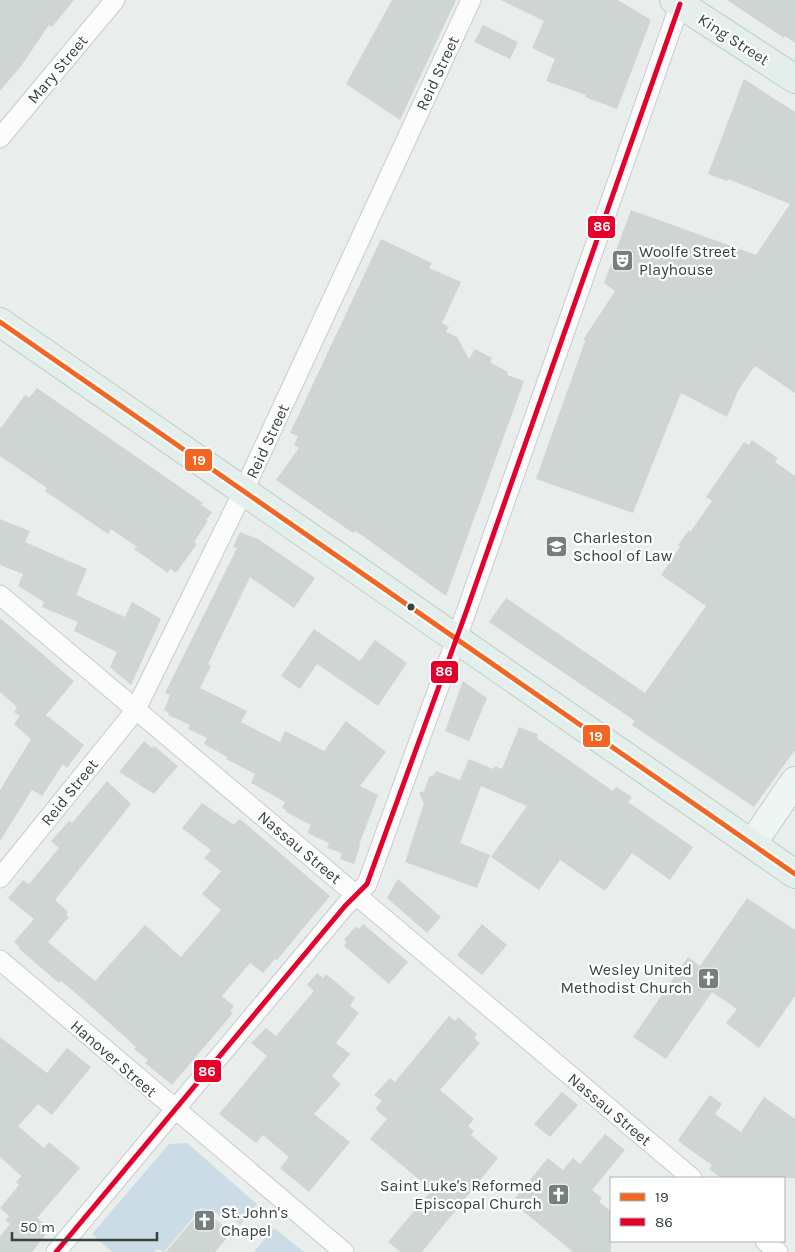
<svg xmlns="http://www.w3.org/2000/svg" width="795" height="1252" viewBox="0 0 795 1252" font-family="Karla,sans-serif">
	<rect width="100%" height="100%" fill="#e9eeec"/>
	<path fill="#cbdce6" d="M187,1143l70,61 -17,21 -14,-11 -4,4 -7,-6 -2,3 -11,-8 -38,45 -7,-3 -3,3h-42l-20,-18 77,-90z
		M274,1228l30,24h-50z"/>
	<path fill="#cfd5d2" d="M0,0h74l-22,27 -3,-2 -28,41 -21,25z
		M392,0h64l-56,120 -54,-36z
		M501,0h117l33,20 -34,89 -32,-12 1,-2 -40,-14 9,-22 -23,-11 12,-27z
		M727,0h68v43l-10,-7 -1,2z
		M483,25l35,17 -8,17 -36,-17z
		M744,79l51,33v281l-40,-27 -16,23 -12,28 -46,-24 -48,120 -97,-34 49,-138 -2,-1 32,-49 -11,-8 27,-73 125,45 34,-51 -62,-25 -1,2 -19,-7z
		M381,239l51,24 -3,5 32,14 -19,41 7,4 -3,5 11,5 12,22 6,-10 17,9 -2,4 18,10 -1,3 17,6 -78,215 -83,-60 -8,-5 -2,2 -77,-53 23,-32 -5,-3 4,-9 -8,-3z
		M37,388l166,115 -2,2 11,7 -6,8 2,1 -14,21 3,2 -21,29 -6,-4 -2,4 -34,-24 3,-2 -26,-18 -3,5 -63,-43 2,-3 -47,-32v-27l25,-34 4,3z
		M752,440l26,18 -3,4 20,14v274l-41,57 -122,-82 3,-4 -146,-99 17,-24 139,95 61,-87 -45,-31 19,-28 -2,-2 11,-15 2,1 21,-30 -6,-4 38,-55 5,3z
		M0,519l30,12 -5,11 62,27 -11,26 49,22 7,-15 29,17 -30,66 -21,-18 7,-15 -43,-21 4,-9 -36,-15 2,-5 -26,-16 5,-12 -23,-9z
		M240,532l18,7 57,39 -21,30 -44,-31 -42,87 3,2 -11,22 47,23 -6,11 39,20 5,-11 39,20 22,-30 40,31 -26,34 18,9 -19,50 1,1 -6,18 -14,-5 2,-6 -15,-5 2,-5 -22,-10 4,-8 -25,-13v-2l-4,-2 3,-6 -34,-19 4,-9 -29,-15 1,-2 -23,-13 3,-6 -19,-9 2,-4 -22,-10 1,-2 -5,-3 6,-15 -5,-2 72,-145 -4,-1z
		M0,618l74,63 -28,34 38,30 -17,23 -4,-4 -21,32 -10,-6 -32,51v-51l31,-51 -17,-15 6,-8 -6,-4 3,-5 -17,-15z
		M314,629l46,32 15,-21 32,23 -29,43 -61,-42 -17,25 -19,-13z
		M463,681l24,17 -18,43 -24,-10z
		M519,727l19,7 -1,4 76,53 3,-4 16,10 -4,5 65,45 -23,33 -38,-27 -27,38 -45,-31 -21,30 -48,-33 36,-51 -46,-20 -21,57 30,12 -13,33 -72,-26 19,-59 -5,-10 5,-2 5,-14 5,-2 2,-4 24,9 9,-21 24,10 2,-3 7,3z
		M144,741l8,7 2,-2 24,20 -24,28 -35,-22z
		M107,781l24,23 -76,96 13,12 -2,3 3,2 -21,25 47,39 50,-56 36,32 40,-47 -19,-16 19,-23 -17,-13 7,-8 -29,-22 20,-25 32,22 5,-6 6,4 85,73 -53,64 -2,-1 -12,14 -13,-10 -28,33 12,10 -4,5 3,2 -61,72 -27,-22 3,-3 -14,-11 2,-2 -51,-46 -24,-20 -2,2 -40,-34 1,-2 -6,-5 20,-23 -26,-21 15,-18 6,4 30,-36 -8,-7 18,-20 3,2z
		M398,879l43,38 -14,16 -40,-35z
		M747,898l48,32v66l-36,52 -33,-25 11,-14 -25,-17 -46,67 -33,-22 55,-80 12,9z
		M363,924l45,38 -19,22 -45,-38 3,-4 -3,-2 12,-14 3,3z
		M482,924l25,21 -25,30 -25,-20z
		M317,973l6,5 3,-4 29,24 -5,8 9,7 -23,30 14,11 -18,22 9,8 -27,30 36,28 -41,50 -29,-24 9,-11 -26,-22 -7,8 -37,-29 48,-58 -16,-13 15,-15 10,8 38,-45 -7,-6z
		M449,1016l6,5 3,-4 19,17 -3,4 6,5 -40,47 34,29 -6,7 6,5 -3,4 27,23 -76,94h-22l-12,-10 44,-52 -62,-51 17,-20 -12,-10 7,-8 -8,-6 16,-17 5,4z
		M0,1037l47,36 20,-25 24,19 -39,48 -14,-11 -20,22 26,22 5,-6 31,26 -43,50 13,11 -18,23h-32v-16l10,-12 -5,-4 4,-4 -9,-8 19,-23 -3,-3 5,-6 -21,-19z
		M562,1092l16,13 -28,32 -16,-13z
		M710,1095l12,9 -7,10 26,18 23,-35 31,22v59h-74l-12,-9 3,-4 -30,-21 -4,-4z
		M605,1134l20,16 -33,40 10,8 -3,4 12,9v41h-38l-61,-50 36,-44 15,12 10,-12 7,6z
		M203,1208l28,25 -16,19h-49z"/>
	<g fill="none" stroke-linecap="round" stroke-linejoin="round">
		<defs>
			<path id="minor" d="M0,138l115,-138
				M0,595l692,583
				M0,878l135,-167 108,-219 228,-492
				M0,960l344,292
				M765,1241l13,11
				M56,1252l289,-346 22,-22 98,-269 215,-611"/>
			<path id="secondary" d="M752,844l43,-63"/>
			<path id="primary" d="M674,0l121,79
				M0,322l795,552"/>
		</defs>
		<use href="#minor" stroke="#c7ccca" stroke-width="21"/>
		<use href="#secondary" stroke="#c0ccc9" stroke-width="30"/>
		<use href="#primary" stroke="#b8cfc7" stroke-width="30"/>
		<use href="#minor" stroke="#fcfcfc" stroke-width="19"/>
		<use href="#secondary" stroke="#eff5f3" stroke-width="28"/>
		<use href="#primary" stroke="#e4efeb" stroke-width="28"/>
		<defs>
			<path id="bus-1" d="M0,322l795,552"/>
			<path id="bus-2" d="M56,1252l289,-346 22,-22 98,-269 215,-611"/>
		</defs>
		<use href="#bus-1" stroke="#fff" stroke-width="9"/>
		<use href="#bus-2" stroke="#fff" stroke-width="9"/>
		<use href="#bus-1" stroke="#f26522" stroke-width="5"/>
		<use href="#bus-2" stroke="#e4002b" stroke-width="5"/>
	</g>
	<defs>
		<symbol id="theatre-square" viewBox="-11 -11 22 22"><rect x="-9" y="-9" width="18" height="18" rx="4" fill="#757f7b" stroke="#fff"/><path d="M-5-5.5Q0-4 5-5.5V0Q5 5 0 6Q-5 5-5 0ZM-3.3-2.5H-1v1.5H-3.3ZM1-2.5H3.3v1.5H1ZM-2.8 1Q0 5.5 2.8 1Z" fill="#fff"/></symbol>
		<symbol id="university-square" viewBox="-11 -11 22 22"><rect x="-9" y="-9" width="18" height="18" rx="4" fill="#757f7b" stroke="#fff"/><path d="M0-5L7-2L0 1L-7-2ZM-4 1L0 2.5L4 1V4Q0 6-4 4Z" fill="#fff"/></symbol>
		<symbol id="church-square" viewBox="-11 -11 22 22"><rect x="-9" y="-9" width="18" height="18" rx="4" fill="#757f7b" stroke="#fff"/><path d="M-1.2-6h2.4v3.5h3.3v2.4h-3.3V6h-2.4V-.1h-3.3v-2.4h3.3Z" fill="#fff"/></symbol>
	</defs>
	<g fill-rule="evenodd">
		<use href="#theatre-square" x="610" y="248" width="25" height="25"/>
		<use href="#university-square" x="544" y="534" width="25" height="25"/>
		<use href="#church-square" x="696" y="966" width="25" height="25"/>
		<use href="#church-square" x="546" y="1182" width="25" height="25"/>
		<use href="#church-square" x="192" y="1208" width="25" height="25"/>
	</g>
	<circle fill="#36433e" stroke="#fff" stroke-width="2" cx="411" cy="607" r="4.5"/>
	<g text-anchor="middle" stroke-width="4.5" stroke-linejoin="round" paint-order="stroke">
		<g font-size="16" fill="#36433e" stroke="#fff">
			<text transform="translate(734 39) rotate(33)" y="6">King Street</text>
			<text transform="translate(57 69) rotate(-50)" y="6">Mary Street</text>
			<text transform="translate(437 73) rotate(-65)" y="6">Reid Street</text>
			<text transform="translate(267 441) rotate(-65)" y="6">Reid Street</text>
			<text transform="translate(69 792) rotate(-51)" y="6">Reid Street</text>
			<text transform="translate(300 847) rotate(40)" y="6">Nassau Street</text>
			<text transform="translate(114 1058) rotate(41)" y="6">Hanover Street</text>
			<text transform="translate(610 1109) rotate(40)" y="6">Nassau Street</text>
		</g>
		<g font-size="16" fill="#36433e" stroke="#fff" text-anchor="start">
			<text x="639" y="257">Woolfe Street<tspan x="639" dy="18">Playhouse</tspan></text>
			<text x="573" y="543">Charleston<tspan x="573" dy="18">School of Law</tspan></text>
			<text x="692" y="975" text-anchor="end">Wesley United<tspan x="692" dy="18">Methodist Church</tspan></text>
			<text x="542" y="1191" text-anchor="end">Saint Luke's Reformed<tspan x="542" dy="18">Episcopal Church</tspan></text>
			<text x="221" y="1218">St. John's<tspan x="221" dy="18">Chapel</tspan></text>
		</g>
	</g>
	<g stroke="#fff" stroke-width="2">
		<rect x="587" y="215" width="29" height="24" rx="5" fill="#e4002b"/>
		<rect x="184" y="448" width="29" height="24" rx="5" fill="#f26522"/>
		<rect x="430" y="660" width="29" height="24" rx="5" fill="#e4002b"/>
		<rect x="582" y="724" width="29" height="24" rx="5" fill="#f26522"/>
		<rect x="193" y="1059" width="29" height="24" rx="5" fill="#e4002b"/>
	</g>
	<g font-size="14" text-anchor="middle" font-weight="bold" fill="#fff">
		<text x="602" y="231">86</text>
		<text x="199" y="465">19</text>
		<text x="444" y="676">86</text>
		<text x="596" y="741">19</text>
		<text x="207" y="1076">86</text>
	</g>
	<rect x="610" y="1177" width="175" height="65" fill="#ffffff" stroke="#afb4b2"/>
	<rect x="620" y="1193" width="25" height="8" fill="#f26522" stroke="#afb4b2"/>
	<text x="655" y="1202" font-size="15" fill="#36433e">19</text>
	<rect x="620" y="1218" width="25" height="8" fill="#e4002b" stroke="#afb4b2"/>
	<text x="655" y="1227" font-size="15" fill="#36433e">86</text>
	<path d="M12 1232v8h145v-8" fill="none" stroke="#36433e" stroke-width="2.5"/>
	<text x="20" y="1232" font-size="15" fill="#36433e" stroke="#ffffff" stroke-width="4" paint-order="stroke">50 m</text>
</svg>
